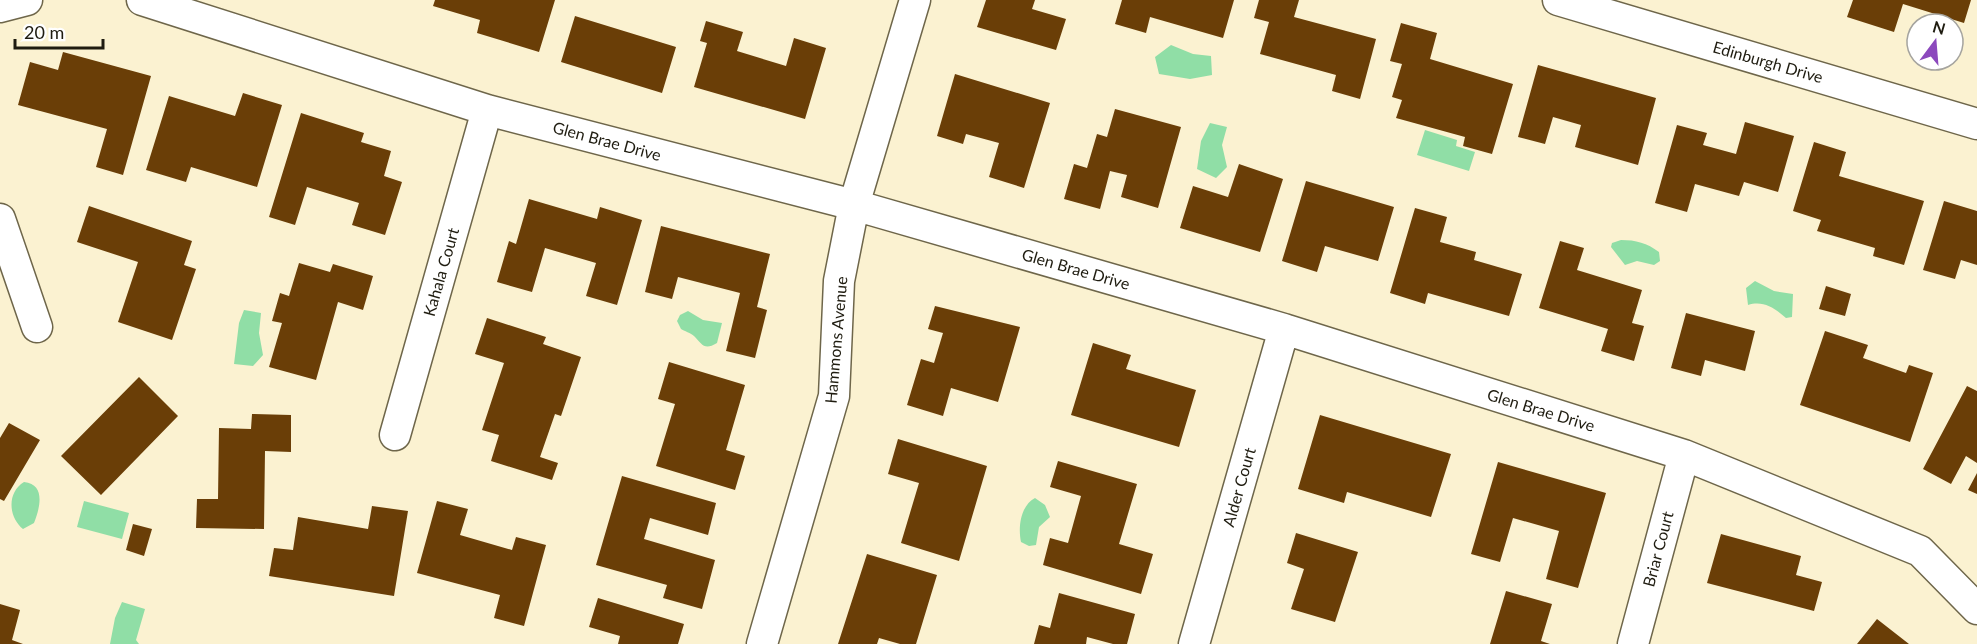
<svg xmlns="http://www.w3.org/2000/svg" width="1977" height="644" viewBox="0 0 1977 644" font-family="Lato,sans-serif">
	<rect width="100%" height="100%" fill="#fbf2d1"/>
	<path fill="#90dea6" d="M1171,45l22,9 18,2 1,19 -22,4 -31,-5 -4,-17z
		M1210,123l17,4 -5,18 5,22 -11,11 -19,-9 4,-28z
		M1425,130l32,10 -1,6 19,6 -6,19 -52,-16z
		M1621,240c15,0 26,3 38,12l1,9 -6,4 -17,-4 -12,4 -14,-18 1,-4z
		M1755,281l19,10 19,3 -1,23 -6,1c-11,-10 -23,-18 -38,-13l-2,-17z
		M244,310l17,3 -2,20 4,22 -10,11 -19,-2 5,-41z
		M688,311l15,9 19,3 -5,20c-13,8 -15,1 -23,-7 -3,-3 -10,-5 -13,-7l-4,-8 3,-6z
		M24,482c22,2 16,26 10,41l-11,6c-15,-12 -16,-37 1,-47z
		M1035,498l10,7 5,12 -11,10 -3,18 -7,1 -8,-4c-3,-14 -1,-36 14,-44z
		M84,501l45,12 -7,26 -45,-12z
		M122,602l23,7 -9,31 3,4h-29l5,-26z"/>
	<path fill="#6a3e07" d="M435,0h120l-16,52 -62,-19 3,-13 -47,-14z
		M986,0h49l-3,9 34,10 -10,31 -79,-23z
		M1122,0h112l-11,38 -73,-21 -4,16 -31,-9z
		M1259,0h40l-5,17 82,22 -16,60 -28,-8 4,-16 -76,-21 9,-32 -15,-4z
		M1853,0h118l-7,23 -61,-19 -9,28 -47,-15z
		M575,16l101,31 -14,46 -101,-31z
		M706,21l37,11 -6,19 49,15 8,-28 32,10 -21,71 -111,-32 13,-44 -7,-2z
		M1401,23l36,10 -7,26 83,25 -21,70 -29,-8 2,-9 -69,-19 6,-18 -10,-3 10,-33 -12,-3z
		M63,52l88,24 -28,99 -27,-8 11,-38 -89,-24 12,-43 28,8z
		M1538,65l118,33 -18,67 -63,-18 6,-22 -28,-8 -8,27 -27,-7z
		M955,74l95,29 -26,85 -35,-11 10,-34 -33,-9 -3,10 -26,-8z
		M243,93l39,12 -25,82 -66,-20 -5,15 -40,-12 23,-74 66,20z
		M1115,109l66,18 -23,81 -37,-11 6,-22 -17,-4 -10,38 -36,-10 10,-35 13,4 10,-34 10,3z
		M301,113l63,20 -3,9 30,9 -7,25 18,6 -17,53 -33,-10 7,-22 -52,-16 -12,38 -26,-8z
		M1745,122l49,14 -16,56 -34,-10 -5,14 -44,-12 -8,28 -32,-9 22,-78 30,8 -4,12 33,9z
		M1814,142l32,10 -7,24 85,25 -20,64 -31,-9 2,-8 -58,-17 4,-11 -28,-9z
		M1239,164l44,15 -23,73 -80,-24 13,-42 35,11z
		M1306,181l88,26 -16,54 -53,-15 -8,26 -35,-11z
		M529,199l68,20 3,-12 42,13 -25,85 -31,-9 10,-33 -51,-15 -13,44 -35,-10 12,-41 7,3z
		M1944,201l33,10v54l-16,-5 -6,19 -32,-9z
		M89,206l103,35 -8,24 12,4 -24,71 -54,-18 20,-60 -61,-20z
		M1415,208l32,9 -7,25 36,10 -2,8 48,14 -13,42 -81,-23 -3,11 -35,-11z
		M661,226l109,28 -13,53 10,3 -12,48 -29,-7 14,-58 -62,-16 -6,22 -27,-7z
		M1560,241l24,7 -7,22 65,20 -10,33 12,3 -10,35 -33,-10 7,-22 -69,-21z
		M299,263l31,9 3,-8 40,12 -10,34 -25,-8 -22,78 -47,-13 13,-44 -10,-2 8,-28 9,3z
		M1826,286l25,8 -6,22 -26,-7z
		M935,306l85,21 -22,75 -47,-14 -8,28 -36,-11 14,-46 13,4 9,-30 -15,-4z
		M1686,313l69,18 -10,40 -40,-11 -4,16 -30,-8z
		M487,318l59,19 -3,7 38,13 -20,59 -6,-2 -15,43 18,6 -6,17 -61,-19 8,-26 -17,-5 22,-67 -29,-9z
		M1825,331l43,14 -5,13 43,15 3,-8 24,8 -23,69 -110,-37z
		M1093,343l38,12 -5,14 70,21 -17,57 -108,-32z
		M669,362l76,23 -19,65 19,6 -10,34 -79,-24 19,-62 -17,-5z
		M139,377l39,39 -77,79 -40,-39z
		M1967,386l10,5v72l-11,-7 -15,28 -28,-15z
		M252,414l39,1v37l-26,-1 -1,78 -68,-1 1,-29h21l1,-71 32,1z
		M1320,415l131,39 -20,63 -84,-25 -3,11 -46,-14z
		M9,423l31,17 -36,61 -4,-2v-61z
		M898,439l89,27 -28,95 -58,-18 18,-60 -31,-9z
		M1058,461l79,23 -18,60 34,10 -12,40 -98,-29 7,-27 18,5 13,-47 -31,-9z
		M1498,462l108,31 -28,95 -32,-9 13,-48 -46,-13 -13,44 -29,-8z
		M1977,473v21l-9,-4z
		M622,476l94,27 -8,32 -58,-17 -6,21 71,21 -13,49 -39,-11 4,-13 -71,-20z
		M437,501l31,8 -8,26 52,15 4,-13 30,8 -22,81 -30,-8 6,-23 -83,-22z
		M372,506l36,5 -14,85 -125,-20 5,-28 19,2 5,-33 70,12z
		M133,524l19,5 -8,27 -18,-6z
		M1296,533l62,19 -23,70 -44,-13 13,-40 -17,-6z
		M1721,534l80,22 -5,19 26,7 -8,29 -107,-28z
		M867,554l70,21 -21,69h-16l-21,-6 -2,6h-39z
		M1506,591l46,13 -11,37 9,3h-60z
		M1059,593l76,21 -8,30h-14l-26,-7 -1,7h-52l5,-19 11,3z
		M598,598l86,26 -6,20h-60l2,-8 -31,-9z
		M0,604l20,6 -8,30 11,4h-23z
		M1877,619l32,25h-52z"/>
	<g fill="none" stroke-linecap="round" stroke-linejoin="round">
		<defs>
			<path id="minor" d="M142,0l345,110 367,95 430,124 400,126 236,96 57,58
				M1558,0l419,124
				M0,7l27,-7
				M0,219l37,108
				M395,435l92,-325
				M762,644l72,-248 5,-115 15,-76 61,-205
				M1194,644l90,-315
				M1633,644l51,-189"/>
		</defs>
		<use href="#minor" stroke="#6e664a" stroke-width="33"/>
		<use href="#minor" stroke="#fff" stroke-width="30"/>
	</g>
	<g text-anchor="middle" stroke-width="6" stroke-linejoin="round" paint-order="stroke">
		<g font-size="16" fill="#1f1c10" stroke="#fff">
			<text transform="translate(1768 62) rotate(16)" y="6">Edinburgh Drive</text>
			<text transform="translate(607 141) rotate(15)" y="6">Glen Brae Drive</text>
			<text transform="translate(1076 269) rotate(16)" y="6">Glen Brae Drive</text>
			<text transform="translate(441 272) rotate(-74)" y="6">Kahala Court</text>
			<text transform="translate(836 340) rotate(-85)" y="6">Hammons Avenue</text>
			<text transform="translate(1541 410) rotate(17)" y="6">Glen Brae Drive</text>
			<text transform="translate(1239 487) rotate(-74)" y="6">Alder Court</text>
			<text transform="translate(1658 549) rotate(-75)" y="6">Briar Court</text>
		</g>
	</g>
	<g transform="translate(1935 42) rotate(16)"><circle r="28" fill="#ffffff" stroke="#a5a49f" stroke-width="1.5"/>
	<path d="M0-4.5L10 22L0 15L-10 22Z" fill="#8c49bd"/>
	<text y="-9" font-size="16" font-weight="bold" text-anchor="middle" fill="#1f1c10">N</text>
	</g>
	<path d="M15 39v9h88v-9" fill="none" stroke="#1f1c10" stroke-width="3"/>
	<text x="24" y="39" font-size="18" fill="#1f1c10" stroke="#ffffff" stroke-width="4.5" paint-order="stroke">20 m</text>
</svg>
